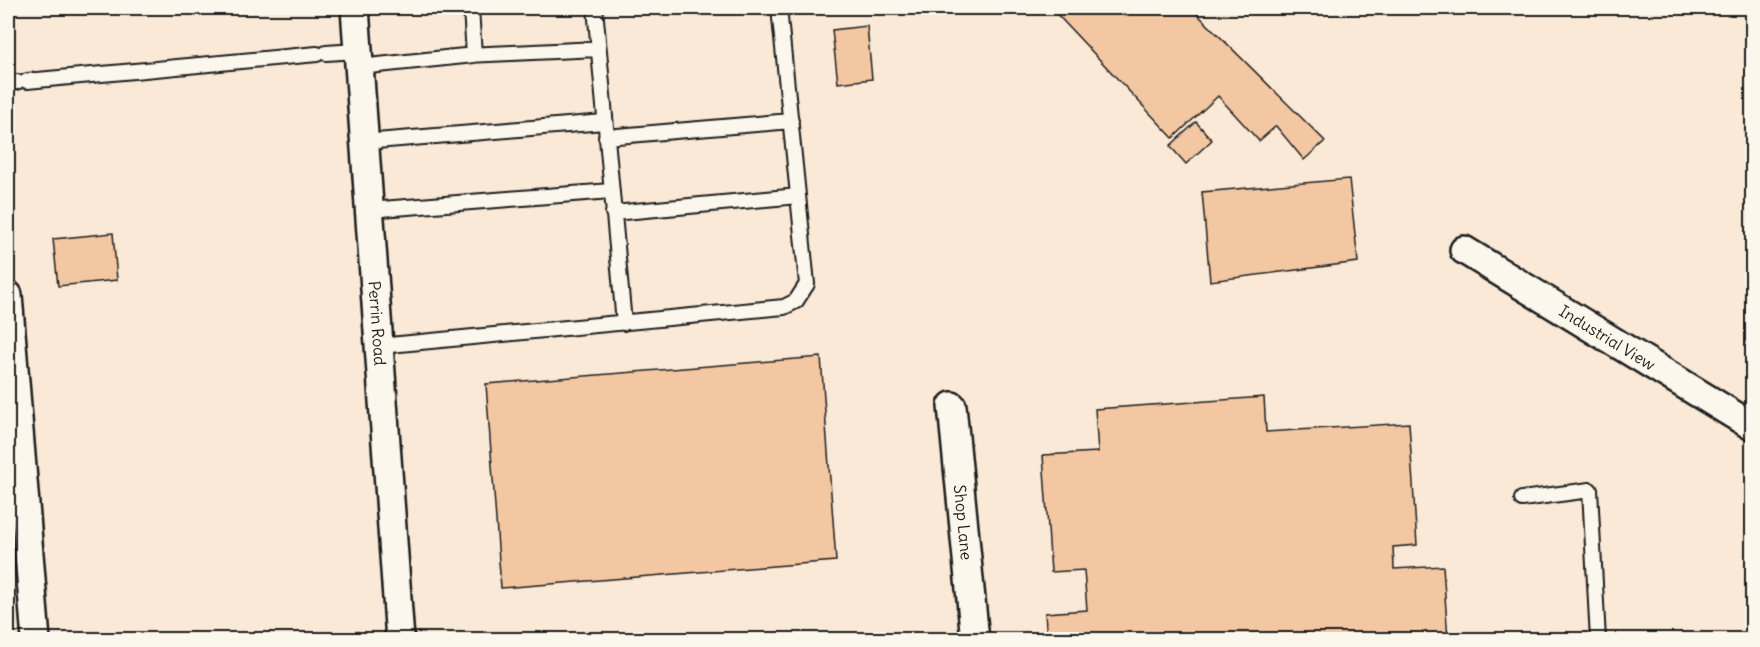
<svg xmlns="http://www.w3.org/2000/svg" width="1760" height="647" viewBox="0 0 1760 647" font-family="Delius,sans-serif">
	<rect width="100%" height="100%" fill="#fbf7ec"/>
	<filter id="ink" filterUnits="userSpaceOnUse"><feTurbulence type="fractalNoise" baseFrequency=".0167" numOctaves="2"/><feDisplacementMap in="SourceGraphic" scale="12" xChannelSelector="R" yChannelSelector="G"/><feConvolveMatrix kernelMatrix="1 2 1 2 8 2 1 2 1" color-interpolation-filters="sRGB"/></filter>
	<g filter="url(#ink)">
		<path fill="#f9e9d6" d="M8,8h1744v631h-1744z"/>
		<path fill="#f4c7a3" stroke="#1c1c1c" stroke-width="1.5" d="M1055,8h136l134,133 -21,19 -28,-34 -17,15 -41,-45 -45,42 -120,-128z
			M867,26l5,53 -34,4 -6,-53z
			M1196,122l16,18 -26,24 -16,-18z
			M1349,179l9,83 -148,19 -8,-89z
			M113,233l4,47 -59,6 -5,-47z
			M821,357l15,204 -335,27 -15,-204z
			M1264,397l2,35 143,-9 8,122 -24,2 1,22 49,-3 5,74h-401l-2,-27 42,-3 -3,-40 -33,2 -8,-117 55,-3 -3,-43z
			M358,632v8h-45v-3z"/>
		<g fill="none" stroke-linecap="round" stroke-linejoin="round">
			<defs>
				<path id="service" d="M595,8l29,315
					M326,53l31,-2
					M467,55l131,-6
					M359,67l115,-12 -3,-47
					M27,81l290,-27
					M8,83l9,-1
					M606,137l185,-16
					M364,142l240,-20
					M369,210l242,-19
					M613,213l185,-17
					M379,346l405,-39 12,-6 11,-17 -28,-276
					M1522,499l68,-9 8,150"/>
				<g id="minor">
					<path id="s1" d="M355,8l45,632"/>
					<path id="s2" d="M1464,250l288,176"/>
					<path d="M8,295l28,345"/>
					<path id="s3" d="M952,406l23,234"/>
				</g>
			</defs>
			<use href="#service" stroke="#1c1c1c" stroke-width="18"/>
			<use href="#minor" stroke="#1c1c1c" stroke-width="32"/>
			<use href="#service" stroke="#fbf7ec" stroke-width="14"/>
			<use href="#minor" stroke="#fbf7ec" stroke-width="27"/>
		</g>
	</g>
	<g text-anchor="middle" stroke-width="5" stroke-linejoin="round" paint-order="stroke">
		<g font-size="16" fill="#1c1c1c" stroke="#fbf7ec">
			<text dy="6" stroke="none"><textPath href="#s1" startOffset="316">Perrin Road</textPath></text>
			<text dy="6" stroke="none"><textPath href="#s2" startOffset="168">Industrial View</textPath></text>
			<text dy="6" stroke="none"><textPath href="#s3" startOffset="117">Shop Lane</textPath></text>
		</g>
	</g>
	<rect width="1760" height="647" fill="none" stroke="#fbf7ec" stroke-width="30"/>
	<rect x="15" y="15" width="1730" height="617" fill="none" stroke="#1c1c1c" stroke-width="2" filter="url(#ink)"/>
</svg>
